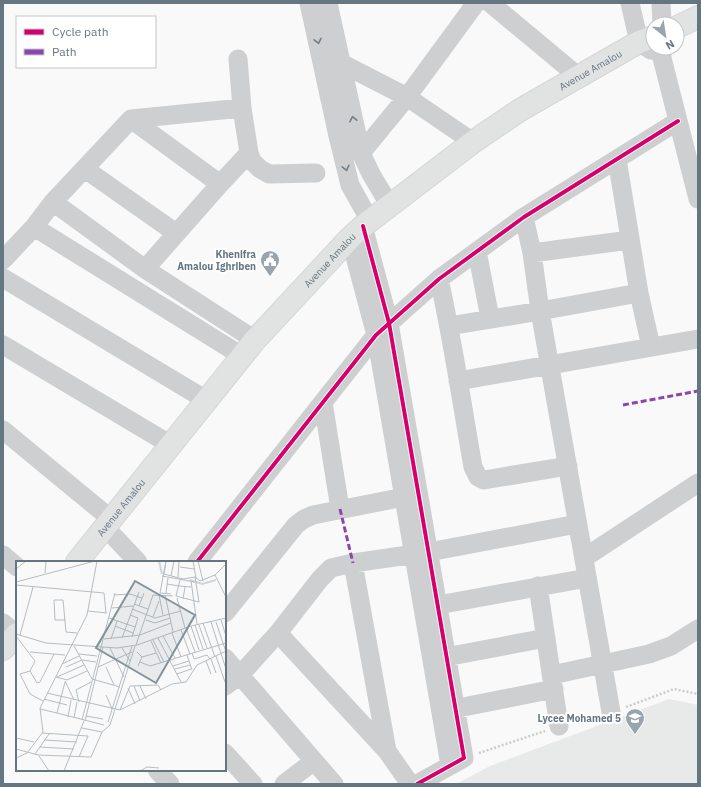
<svg xmlns="http://www.w3.org/2000/svg" width="701" height="787" viewBox="0 0 701 787" font-family="'IBM Plex Sans',sans-serif">
	<rect width="100%" height="100%" fill="#f9f9f9"/>
	<path fill="#e8e9e9" d="M669,699l29,6v79h-242l34,-18z"/>
	<g fill="none" stroke-linecap="round" stroke-linejoin="round">
		<defs>
			<g id="major">
				<path d="M677,27l21,-10"/>
				<path id="s1" d="M77,562l178,-222 95,-102 13,-12 110,-84 47,-32 119,-68 14,-5"/>
				<path d="M3,649l14,-15"/>
			</g>
		</defs>
		<use href="#major" stroke="#d5d6d7" stroke-width="24"/>
		<path stroke="#cbcccd" stroke-width="2.5" stroke-dasharray="2 2" stroke-linecap="butt" d="M626,707l48,-18 24,5
			M574,722l23,-6
			M479,753l66,-22"/>
		<path stroke="#cecfd0" stroke-width="19" d="M309,3l29,133 12,49 20,36
			M328,3l33,150 10,21 19,32
			M490,3l89,74
			M630,3l9,39 12,8
			M661,3l1,21
			M662,48v10l36,141
			M238,59l4,49 7,45 3,8 8,8 9,5 47,-1
			M341,63l66,34 66,45
			M131,119l89,65
			M361,153l46,-56 69,-94
			M617,159l22,134 12,54
			M85,169l91,64
			M53,202l92,67 110,71
			M524,217l8,36 8,58 71,401
			M363,226l26,97 75,435 -47,26
			M34,227l208,129
			M350,238l26,97 74,430
			M477,251l13,67
			M532,253l98,-13
			M3,260l31,-33 19,-25 78,-83 111,-11
			M145,269l75,-85 29,-31
			M3,278l203,122
			M439,279c14,62 23,126 34,188l5,10 6,3 84,-14
			M449,326l91,-15 99,-18
			M3,345l168,100
			M458,381l240,-42
			M323,402l17,107
			M3,430l108,89
			M105,527l33,35
			M3,555l14,12
			M584,558l114,-75
			M197,562l179,-227 63,-56 85,-62 154,-96
			M353,563l34,188
			M538,586l21,140
			M438,605l149,-27
			M225,613l71,-88 8,-6 9,-4 91,-18
			M3,623l13,11
			M278,633l109,118 23,33
			M225,658l109,126
			M435,659l111,-21
			M552,675l97,-21 22,-8 27,-17
			M225,686l15,-11 38,-42 42,-54 11,-11 22,-5 76,-11 148,-28
			M443,711l111,-22
			M225,753l28,31
			M157,770l13,14
			M284,784l30,-23"/>
		<use href="#major" stroke="#e1e2e2" stroke-width="22"/>
		<path stroke="#8e44ad" stroke-width="3" stroke-dasharray="6 3" stroke-linecap="butt" d="M623,405l75,-14
			M340,509l13,54"/>
		<defs>
			<path id="cycleway" d="M363,226l26,97 75,435 -47,26
				M197,562l179,-227 63,-56 85,-62 154,-96"/>
		</defs>
		<use href="#cycleway" stroke="#fff" stroke-width="6"/>
		<use href="#cycleway" stroke="#d6006c" stroke-width="4"/>
	</g>
	<defs><path id="oneway-chevron" d="M-2-3.5L2.5 0L-2 3.5" fill="none" stroke-width="1.6" stroke-linecap="round" stroke-linejoin="round"/></defs>
	<g stroke="#707f8b">
		<use href="#oneway-chevron" transform="translate(318 41) rotate(78)"/>
		<use href="#oneway-chevron" transform="translate(353 119) rotate(-102)"/>
		<use href="#oneway-chevron" transform="translate(346 168) rotate(76)"/>
	</g>
	<defs>
		<symbol id="civic-pin" viewBox="-11 -11 22 30"><path d="M0 17L-7.5 6A9.5 9.5 0 1 1 7.5 6Z" fill="#99a4ac" stroke="#fff"/><path d="M-.6-6.5H3V-4.5H.6V-3L4-1V1h2V6H-6V1h2V-1L-.6-3ZM-1.2 2.5V6h2.4V2.5Z" fill="#fff"/></symbol>
		<symbol id="university-pin" viewBox="-11 -11 22 30"><path d="M0 17L-7.5 6A9.5 9.5 0 1 1 7.5 6Z" fill="#99a4ac" stroke="#fff"/><path d="M0-5L7-2L0 1L-7-2ZM-4 1L0 2.5L4 1V4Q0 6-4 4Z" fill="#fff"/></symbol>
	</defs>
	<g fill-rule="evenodd">
		<use href="#civic-pin" x="259" y="249" width="22" height="30"/>
		<use href="#university-pin" x="624" y="707" width="22" height="30"/>
	</g>
	<g text-anchor="middle" stroke-width="4" stroke-linejoin="round" paint-order="stroke">
		<g font-size="10" fill="#657683" stroke="#fff">
			<text dy="4" stroke="none"><textPath href="#s1" startOffset="718">Avenue Amalou</textPath></text>
			<text dy="4" stroke="none"><textPath href="#s1" startOffset="394">Avenue Amalou</textPath></text>
			<text dy="4" stroke="none"><textPath href="#s1" startOffset="70">Avenue Amalou</textPath></text>
		</g>
		<g font-size="10" font-weight="bold" fill="#657683" stroke="#fff" text-anchor="end">
			<text x="256" y="258">Khenifra<tspan x="256" dy="12">Amalou Ighriben</tspan></text>
			<text x="621" y="722">Lycee Mohamed 5</text>
		</g>
	</g>
	<g transform="translate(16 561)">
		<rect width="210" height="210" fill="#f9f9f9"/>
		<path fill="none" stroke="#ced6d9" stroke-width="2" d="M143,0l3,13M174,19l12,4 14,-4"/>
		<path fill="none" stroke="#b5bdc3" stroke-width="1" d="M28,0l2,1 -1,11M150,0l-2,13 19,5 12,-2 5,4 15,-6 11,-11M150,0l-6,32 11,1M177,0l3,17M182,0l5,20M164,6l14,2M0,8l10,-8M199,14l11,22M146,15l33,6M155,15l3,-15M162,16l1,-16M164,19l-4,16 23,6 -4,-25M175,20l6,43M0,21l79,-21M151,23l12,2M0,24l88,8 2,20M163,25l12,1M150,32l2,-15M98,34l16,-1 12,4M143,34l4,20M149,34l8,37M161,37l8,30M167,38l2,-12M118,43l14,5M123,45l5,-13M96,47l21,-2M116,48l23,9 26,-7M72,50l19,2M114,54l8,3 -6,19M137,56l6,-16M93,57l26,9M49,59h-10l-1,-20h9l3,32 11,1M130,59l9,3 15,-5M205,59l5,16M195,61l15,47M200,61l10,30M187,62l12,34M179,64l8,24M183,64l8,23M99,65l18,7M175,65l8,24M170,67l9,24M165,69l9,24M156,72l9,24M0,73l30,9 71,5 20,-3 54,-19 35,-8M4,74l13,-48M0,75l19,25 -5,10 -10,3 10,20 13,7M147,75l12,22M106,77l17,-46M142,77l23,44M88,78l36,-4 31,-12M95,78l6,-18M137,79l11,22M135,80l10,22M120,84l17,-50 20,1M58,85l18,33 28,8M94,87l14,29M106,87l8,13M14,91l35,3M121,91l5,5 -4,9M176,92l2,6 13,-4 3,4M63,93l18,2M171,94l5,15M200,95l9,26M126,96l14,-4M195,98l5,14M190,100l5,13M124,101l10,4 76,-23M46,103l17,-8M157,105l16,-5M50,106l16,-7 14,2M82,106l34,-15M90,106l8,18M159,108l15,-4M14,110l7,12 3,-1 14,-28M161,113l14,-5M40,116l11,3 20,-9M41,116l27,-12M49,120l9,19M49,121l-8,31 47,12M118,125l6,15M124,125l6,13M112,127l7,16M31,132l73,17 52,-26 14,-2 11,-17 29,-14M90,134l6,14M28,138l23,6M63,141l-3,-12 15,-8M24,148l17,4M104,149l10,-24 28,-1 3,5M70,155l17,3M52,156l3,-17M58,157l3,-16M66,159l33,-127M69,160l18,-74M92,161l24,-76M66,167l20,4M26,172l46,3 -9,21M0,177l18,4M28,179l33,2M24,186l34,2M0,188l22,6 53,2 11,-25 8,-7 25,-79M19,193l14,-20M23,195l10,15M0,197l11,-5 16,-21 -3,-24 47,-93 10,-54M48,210l20,-50M124,210l7,-4 12,1"/>
		<path fill="#84929c" fill-opacity="0.15" stroke="#84929c" stroke-width="2" d="M119,20l60,34 -39,68 -60,-35z"/>
		<rect width="210" height="210" fill="none" stroke="#657683" stroke-width="2"/>
	</g>
	<rect width="701" height="787" fill="none" stroke="#657683" stroke-width="8"/>
	<rect x="16" y="16" width="140" height="52" fill="#ffffff" stroke="#c1c8cd"/>
	<rect x="24" y="29" width="20" height="6" fill="#d6006c" stroke="#c1c8cd"/>
	<text x="52" y="36" font-size="12" fill="#657683">Cycle path</text>
	<rect x="24" y="49" width="20" height="6" fill="#8e44ad" stroke="#c1c8cd"/>
	<text x="52" y="56" font-size="12" fill="#657683">Path</text>
	<g transform="translate(665 36) rotate(150)"><circle r="19" fill="#ffffff" stroke="#c1c8cd"/>
	<path d="M0-3L7 15L0 10L-7 15Z" fill="#99a4ac"/>
	<text y="-6" font-size="11" font-weight="bold" text-anchor="middle" fill="#657683">N</text>
	</g>
</svg>
